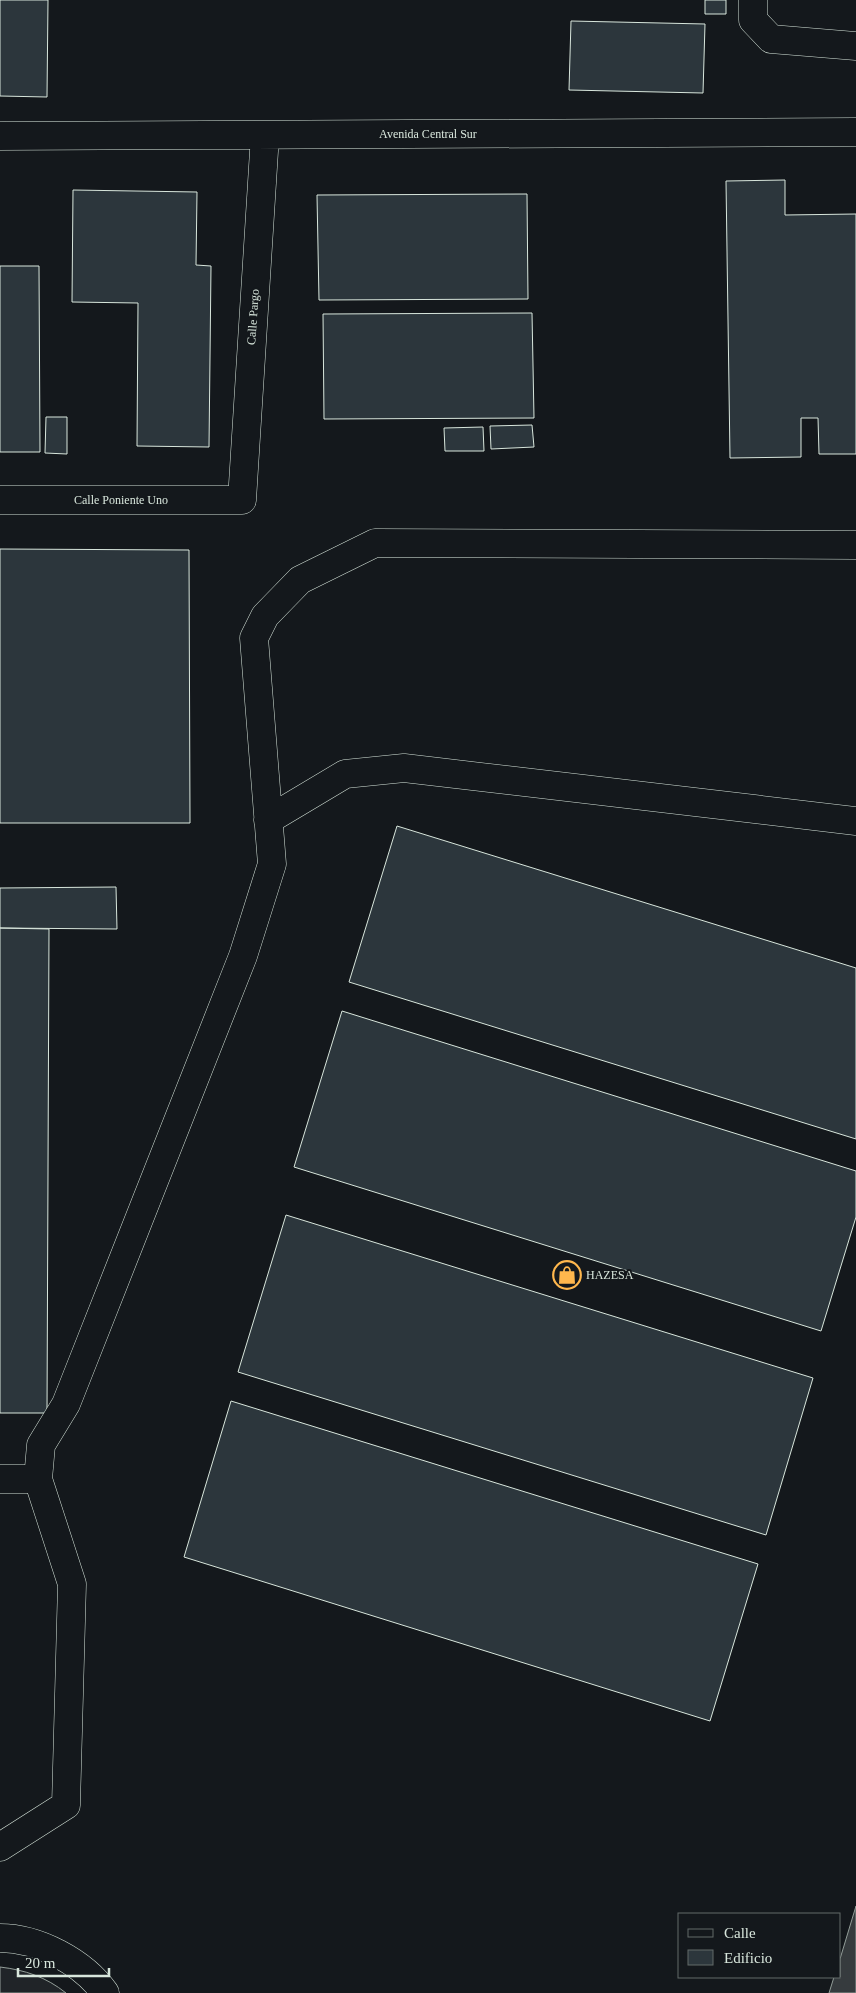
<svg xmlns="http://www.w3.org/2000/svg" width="856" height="1993" viewBox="0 0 856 1993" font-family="'Times New Roman',serif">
	<rect width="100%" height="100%" fill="#14181c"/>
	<path fill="#202428" stroke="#939e99" d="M0,1967c25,3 46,10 66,26h-66z"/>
	<path fill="#363b3e" stroke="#939e99" d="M856,1906v87h-27l5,-16h6v-18z"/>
	<path fill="#2c363c" stroke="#d8e6dc" d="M0,0h48l-1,97 -47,-1z
		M705,0h21v14h-21z
		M571,21l134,3 -2,69 -134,-3z
		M785,180v35l71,-1v240h-37l-1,-36h-17v39l-71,1 -4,-277z
		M73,190l124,2 -1,73 15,1 -2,181 -72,-1 1,-143 -66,-1z
		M527,194l1,105 -209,1 -2,-105z
		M0,266h39l1,186h-40z
		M532,313l2,105 -210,1 -1,-105z
		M46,417h21v37l-22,-1z
		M532,425l2,22 -43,2 -1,-23z
		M483,427l1,24h-39l-1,-23z
		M0,549l189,1 1,273h-190z
		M397,826l459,142v171l-507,-157z
		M116,887l1,42 -117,-1v-40z
		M0,928l49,1 -2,484h-47z
		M342,1011l514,160v46l-35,114 -527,-164z
		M286,1215l527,163 -47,157 -528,-163z
		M231,1401l527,163 -48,157 -526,-164z"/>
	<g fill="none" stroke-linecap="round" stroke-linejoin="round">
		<defs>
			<path id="minor" d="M753,0v20l18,19 85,7
				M0,136l856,-4
				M0,500h242l23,-365
				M268,820l77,-46 59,-6 452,53
				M0,1479h38
				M0,1847l66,-42 6,-221 -34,-105 3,-34 25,-41 177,-448 29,-92 -18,-226 11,-22 35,-36 75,-37 481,2
				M0,1938c38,0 83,24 105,55"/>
		</defs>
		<use href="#minor" stroke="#d8e6dc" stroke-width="29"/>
		<use href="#minor" stroke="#14181c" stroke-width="28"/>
	</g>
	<defs>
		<symbol id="shop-ring" viewBox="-11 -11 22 22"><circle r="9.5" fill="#14181c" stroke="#ffb74d" stroke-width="1.5"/><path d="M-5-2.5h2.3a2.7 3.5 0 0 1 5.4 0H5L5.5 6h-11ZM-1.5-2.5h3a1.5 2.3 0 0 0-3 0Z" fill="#ffb74d"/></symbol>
	</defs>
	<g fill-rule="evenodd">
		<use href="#shop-ring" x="551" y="1259" width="32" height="32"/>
	</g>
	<g text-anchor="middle" stroke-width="4" stroke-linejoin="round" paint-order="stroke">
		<g font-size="12" fill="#d8e6dc" stroke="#14181c">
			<text x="428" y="138">Avenida Central Sur</text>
			<text transform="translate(253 317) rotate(-86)" y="4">Calle Pargo</text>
			<text x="121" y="504">Calle Poniente Uno</text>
		</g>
		<g font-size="12" fill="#d8e6dc" stroke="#14181c" text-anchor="start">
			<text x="586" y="1279">HAZESA</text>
		</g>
	</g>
	<rect x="678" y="1913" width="162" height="65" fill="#14181c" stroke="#626a69"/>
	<rect x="688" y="1929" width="25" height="8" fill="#14181c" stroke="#626a69"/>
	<text x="724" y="1938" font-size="15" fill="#d8e6dc">Calle</text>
	<rect x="688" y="1950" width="25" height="15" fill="#2c363c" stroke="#626a69"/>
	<text x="724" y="1963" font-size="15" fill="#d8e6dc">Edificio</text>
	<path d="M18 1968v8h91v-8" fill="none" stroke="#d8e6dc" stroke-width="2.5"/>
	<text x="25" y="1968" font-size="15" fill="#d8e6dc" stroke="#14181c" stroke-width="4" paint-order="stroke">20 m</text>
</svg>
